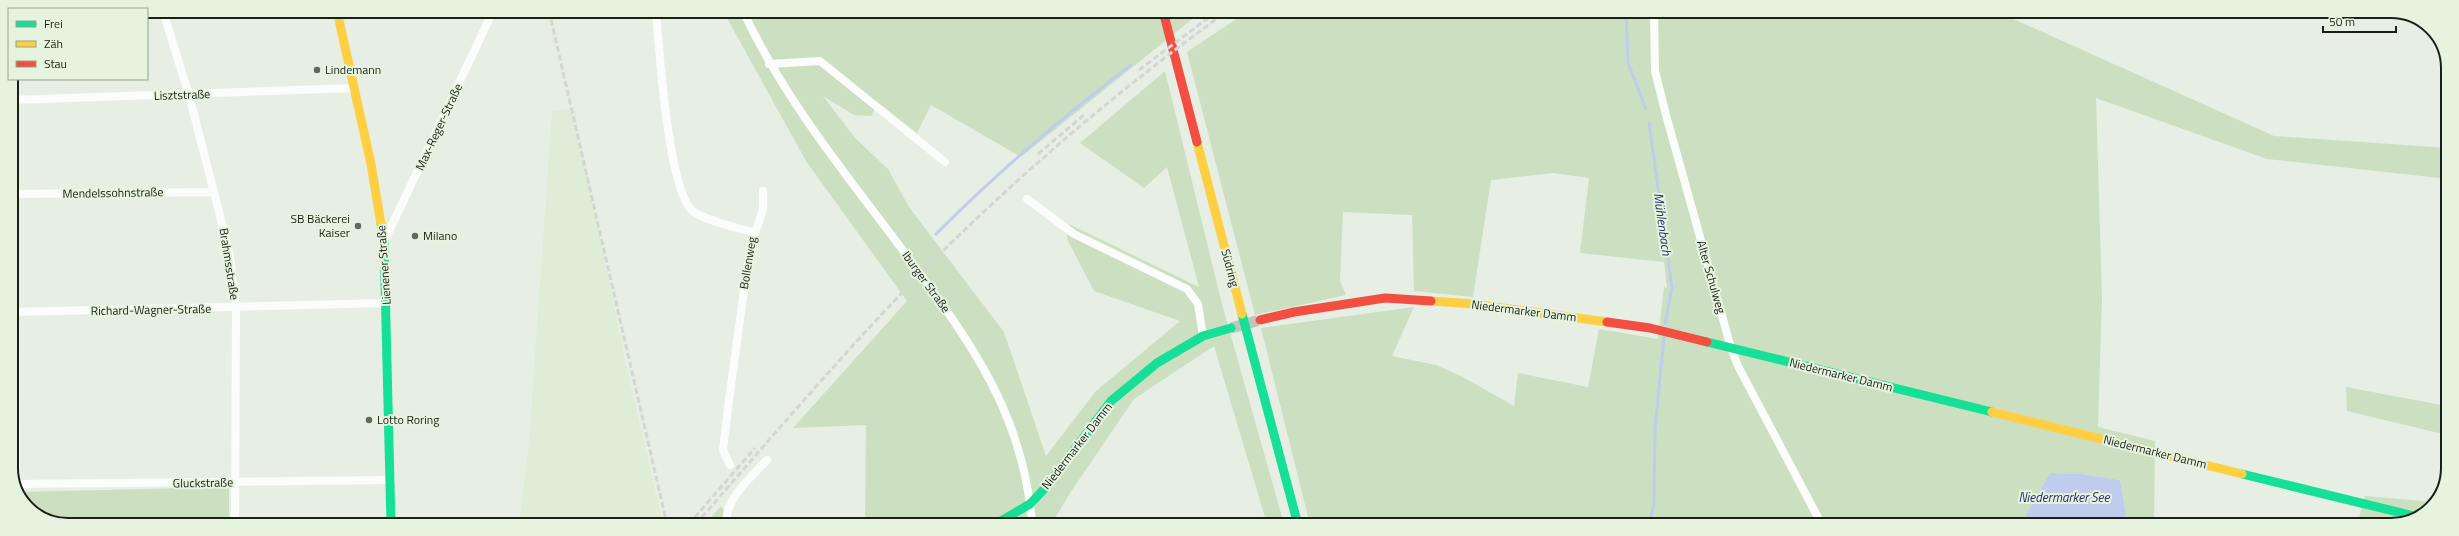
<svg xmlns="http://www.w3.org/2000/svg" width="2459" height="536" viewBox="0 0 2459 536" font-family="'Titillium Web',sans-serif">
	<rect width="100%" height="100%" fill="#e7efe4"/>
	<path fill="#dfecd8" d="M574,108l52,257 37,159h-144l10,-82 23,-331z"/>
	<path fill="#ccdfc1" d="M730,11l471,1 -180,145 -90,-52 -14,28 -40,-31 -5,14 -18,-1 -31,-19 32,42 33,31 21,38 95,125 42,124 50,-65 84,-70 -86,-30 -27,-52 2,-15 130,63 -32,-120 -23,21 -64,-45 85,-72 57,233 62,220h-17l-53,-178 -80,53 -64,94 -15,25 1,6h-191l1,-99 -73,3 114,-127 -101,-140 -78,-141z
		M1247,12h751l276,124 174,12v31l-181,-20 -171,-61 6,200 -4,129 57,14 -1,84h-26l-8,-45 -38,-6 -32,-1 -27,47 -6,5h-707l-49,-197 153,-21 -22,49 44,9 25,11 53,30 4,-33 70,14 11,-58 59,10 6,-52 3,1 -3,-26 -84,-9 9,-75 -36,-5 -62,7 -18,117 -59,-6 -2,-76 -69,-3 -3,69 6,14 -91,20 -68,-263z
		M2346,387l101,19v29l-100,-24z
		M229,487v37h-172l-29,-16 -9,-16z
		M2365,496l69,6c-14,23 -53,23 -77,23z
		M721,506l13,18h-29z"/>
	<path fill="#c0cceb" d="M2050,473l32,1 38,6 8,45h-35l-8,-7 -20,4 -1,3h-47l6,-5z"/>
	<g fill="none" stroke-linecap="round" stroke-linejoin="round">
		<path stroke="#c0cceb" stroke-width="3" d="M1626,12l2,51 18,46
			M1649,123l23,165 -7,36
			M936,234c61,-61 126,-117 195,-169
			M1649,525l5,-21 1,-75 9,-92"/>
		<path stroke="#bec5bb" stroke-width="11" stroke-dasharray="11 5.5" stroke-linecap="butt" d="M1231,328l29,-8"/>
		<path stroke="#fbfdfb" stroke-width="8" d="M163,11l26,84 40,156 7,57 -1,216
			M656,11c3,35 12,184 38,201 18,11 42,15 61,21l-8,35 -18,132 -6,50 7,15
			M743,11c42,90 106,167 165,246 62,85 116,157 124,267
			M1654,12l1,59 11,44 65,233 7,18 84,159
			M769,64l51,-3 125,101
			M11,100l343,-12
			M11,194l203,-2
			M1027,199l47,35 113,55 11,15 5,32
			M755,233l8,-23v-19
			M384,242l109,-231
			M11,301l4,11 1,172
			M11,312l376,-9
			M16,484l375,-4
			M728,524c-8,-20 26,-50 39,-64"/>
		<path stroke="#16e098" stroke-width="9" d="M381,224l3,18 7,282
			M1242,314l56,211
			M1707,342l285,70
			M2242,474l172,42
			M996,524l34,-20 17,-18 64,-85 46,-38 46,-27 28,-8"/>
		<path stroke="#ffcf43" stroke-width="9" d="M337,11l34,153 10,60
			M1197,142l45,172
			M1431,301l42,3 134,18
			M1992,412l250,62"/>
		<path stroke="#f24e42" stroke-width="9" d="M1163,11l34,131
			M1260,320l34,-8 91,-14 46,3
			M1607,322l43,6 57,14"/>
		<path stroke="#d3d6d2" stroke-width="3" stroke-dasharray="6 3" stroke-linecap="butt" d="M549,11l118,513
			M1139,70l77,-58
			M1038,154l46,-39
			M689,524l66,-76
			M696,524c82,-94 163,-190 252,-278 87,-85 180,-163 278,-234"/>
	</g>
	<g fill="#62685f" stroke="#e6f4df" stroke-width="1.5">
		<circle cx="317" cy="70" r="4"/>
		<circle cx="358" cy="226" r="4"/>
		<circle cx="415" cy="236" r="4"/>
		<circle cx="369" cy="420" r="4"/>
	</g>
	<g text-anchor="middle" stroke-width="4" stroke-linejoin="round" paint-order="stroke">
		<g font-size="12" fill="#1b1f18" stroke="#e6f4df" text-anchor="start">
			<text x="325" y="74">Lindemann</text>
			<text x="350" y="223" text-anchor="end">SB Bäckerei<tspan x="350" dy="14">Kaiser</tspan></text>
			<text x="423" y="240">Milano</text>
			<text x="377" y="424">Lotto Roring</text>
		</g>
		<g font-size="12" fill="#1b1f18" stroke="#e6f4df">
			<text transform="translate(182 95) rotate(-2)" y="4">Lisztstraße</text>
			<text transform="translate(439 127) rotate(-65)" y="4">Max-Reger-Straße</text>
			<text transform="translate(113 193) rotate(-1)" y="4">Mendelssohnstraße</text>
			<text transform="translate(748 263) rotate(-81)" y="4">Bollenweg</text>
			<text transform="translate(229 264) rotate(81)" y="4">Brahmsstraße</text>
			<text transform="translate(384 265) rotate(-94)" y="4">Lienener Straße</text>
			<text transform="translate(1230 268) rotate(75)" y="4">Südring</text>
			<text transform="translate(1711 277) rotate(74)" y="4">Alter Schulweg</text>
			<text transform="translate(926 282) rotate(54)" y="4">Iburger Straße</text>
			<text transform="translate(151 310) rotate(-1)" y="4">Richard-Wagner-Straße</text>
			<text transform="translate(1524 311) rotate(7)" y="4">Niedermarker Damm</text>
			<text transform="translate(1841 375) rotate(14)" y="4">Niedermarker Damm</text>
			<text transform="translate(1077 446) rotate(-52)" y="4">Niedermarker Damm</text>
			<text transform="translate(2155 452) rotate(14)" y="4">Niedermarker Damm</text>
			<text transform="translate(203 483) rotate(-1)" y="4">Gluckstraße</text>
		</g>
		<g font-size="13" font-style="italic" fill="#272f69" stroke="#e6f4df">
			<text transform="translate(1663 224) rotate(82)" y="5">Mühlenbach</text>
			<text x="2064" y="502">Niedermarker See</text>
		</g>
	</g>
	<path d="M0 0H2459V536H0ZM68 18H2391A50 50 0 0 1 2441 68V468A50 50 0 0 1 2391 518H68A50 50 0 0 1 18 468V68A50 50 0 0 1 68 18Z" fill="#e6f4df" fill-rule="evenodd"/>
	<path fill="none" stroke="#1b1f18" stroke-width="2" d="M68 18H2391A50 50 0 0 1 2441 68V468A50 50 0 0 1 2391 518H68A50 50 0 0 1 18 468V68A50 50 0 0 1 68 18Z"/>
	<rect x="8" y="8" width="140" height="72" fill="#e6f4df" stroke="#959f8f"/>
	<rect x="16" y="21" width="20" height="6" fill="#16e098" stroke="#959f8f"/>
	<text x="44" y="28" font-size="12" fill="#1b1f18">Frei</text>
	<rect x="16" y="41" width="20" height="6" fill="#ffcf43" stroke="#959f8f"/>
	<text x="44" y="48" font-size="12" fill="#1b1f18">Zäh</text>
	<rect x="16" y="61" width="20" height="6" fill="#f24e42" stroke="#959f8f"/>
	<text x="44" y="68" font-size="12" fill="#1b1f18">Stau</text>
	<path d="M2323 26v6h73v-6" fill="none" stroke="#1b1f18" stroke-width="2"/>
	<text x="2329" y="26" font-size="12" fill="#1b1f18" stroke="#e6f4df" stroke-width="3" paint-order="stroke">50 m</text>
</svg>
